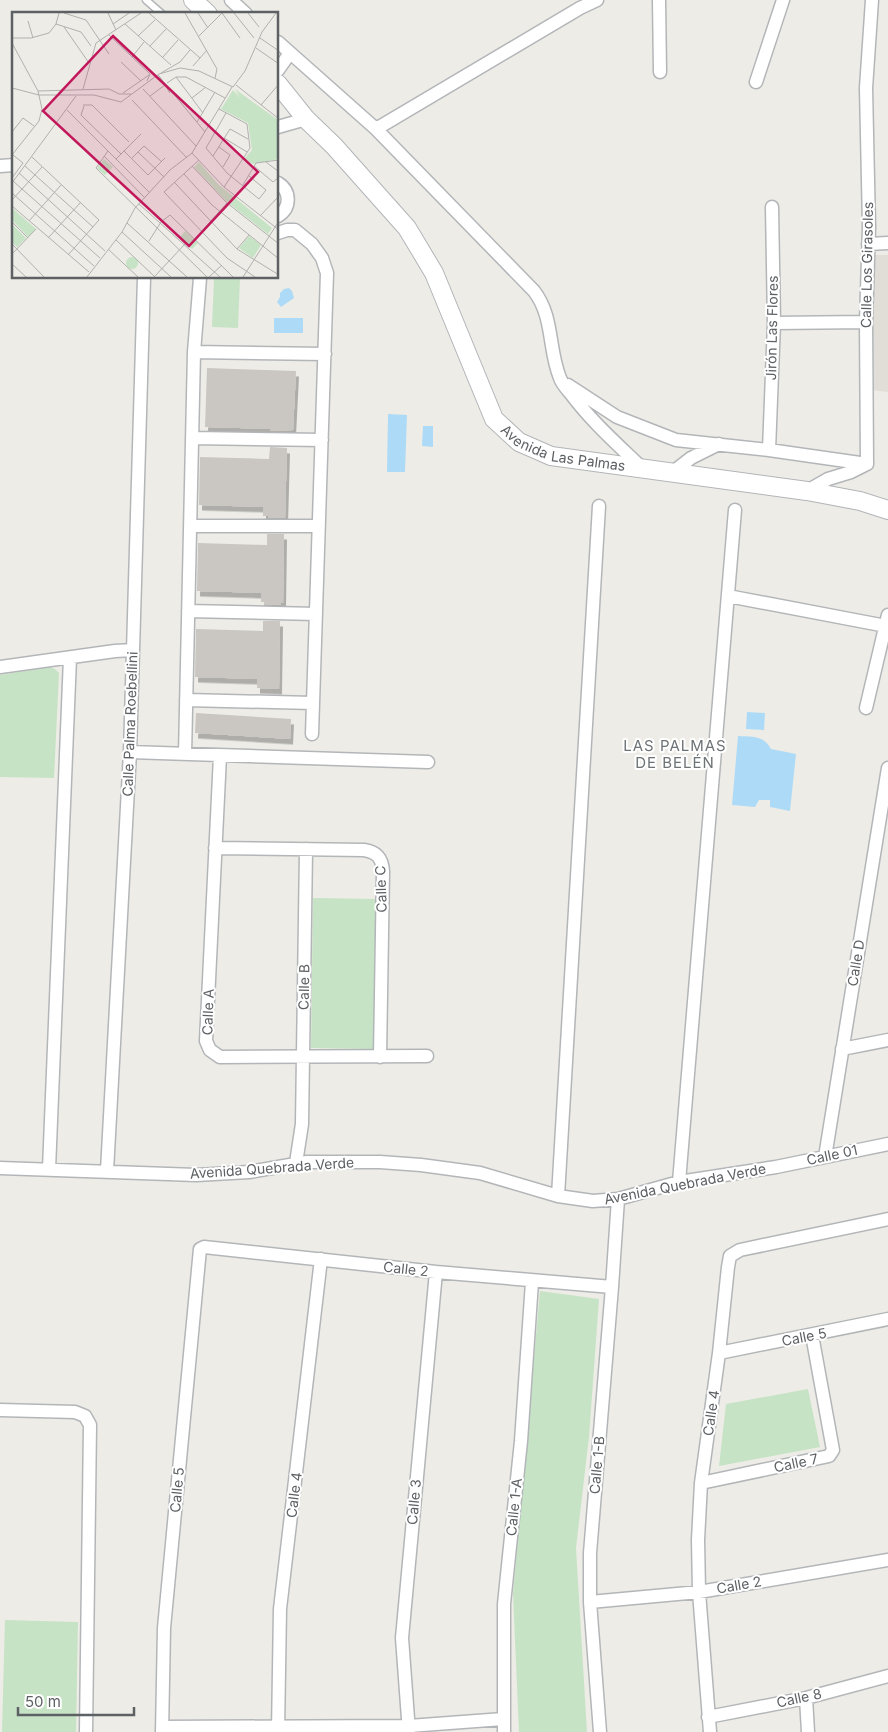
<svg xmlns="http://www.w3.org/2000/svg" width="888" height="1732" viewBox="0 0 888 1732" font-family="Inter,sans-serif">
	<defs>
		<filter id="shadow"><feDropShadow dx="3" dy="5.5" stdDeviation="0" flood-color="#0004"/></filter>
	</defs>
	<rect width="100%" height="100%" fill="#eeece6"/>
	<path fill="#e1ddd7" d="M875,255h13v137l-17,-2z"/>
	<path fill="#c6e3c5" d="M214,279h26l-2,49 -26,-1z
		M50,667l5,2 4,4 -5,105 -54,-1v-102z
		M313,898l64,1 -2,150 -64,-1z
		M540,1291l59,8 -10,138 -13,111 11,184h-68l-6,-138z
		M808,1389l12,58 -101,19 7,-62z
		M5,1620l73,2 -2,110h-74z"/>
	<path fill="#addbf7" d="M289,288l3,3 2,7 -13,9 -4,-5 3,-5v-4l4,-4z
		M274,318h29v15h-29z
		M388,414l19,1 -2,57h-18z
		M423,426h10v21l-11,-1z
		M747,712l18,1 -1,17 -18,-1z
		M738,736c14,1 26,-1 33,13l25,5 -6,57 -20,-4v-7h-11l-4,7 -23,-2z"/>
	<path fill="#cac7c2" filter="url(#shadow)" d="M207,368l89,3 -3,59 -23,1v-2l-65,-2z
		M270,447l17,1 -2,70h-17v-2h-5v-9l-64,-2 1,-48 69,2z
		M267,534h17l-1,69h-2v2h-17v-3h-3v-9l-64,-2 1,-48 69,2z
		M263,621h17l-1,68 -22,-1v-9l-62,-2 1,-48 67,2z
		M196,713l95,6 -1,20 -95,-6z"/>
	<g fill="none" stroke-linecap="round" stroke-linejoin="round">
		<defs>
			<path id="lane" d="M146,0l16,14"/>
			<path id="street" d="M231,0l15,14
				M659,0l1,72
				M278,42l98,87 158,162c20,26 14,58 26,87 2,6 7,11 11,16 21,28 46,50 71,74
				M278,70l12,-17
				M756,82l27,-82
				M278,127l28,-8
				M376,129l204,-121 17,-8
				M0,166l14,-1
				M278,183c13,8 13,25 0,33
				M278,233l9,-3h8l17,14 10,14 5,15 -15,461
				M868,244l20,-1
				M774,323l92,-1
				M194,352l131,2
				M568,385l49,32 59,23 93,10 98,14
				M193,438l129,2
				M769,450l5,-127 -2,-116
				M673,472l18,-14 28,-14
				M807,491l21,-12 23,-7 16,-8 -1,-142 3,-95 -3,-139 6,-88
				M190,526h129
				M728,596l158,30
				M188,611l128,3
				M0,667l115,-16 18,-1
				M186,700l127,3
				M866,708l22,-93
				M130,752l298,10
				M185,754l9,-402 6,-74
				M220,756l-14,285 4,9 10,7 207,-1
				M215,848l149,2c13,2 18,8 19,21l-3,186
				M842,1049l46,-9
				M825,1157l63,-389
				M296,1163l6,-39 4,-275
				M0,1168l196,7 53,-3 58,-10h73l41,3 59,8 78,23 35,5 25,-2 61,-17 97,-15 112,-23
				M49,1169l21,-511
				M107,1171l23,-419 14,-474
				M679,1182l56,-672
				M558,1196l41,-690
				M719,1353l169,-34
				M0,1410l75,2 10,4 5,9 -4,307
				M701,1483l128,-27 4,-6 -21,-115
				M590,1602l109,-10 189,-32
				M806,1698l2,34
				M708,1717l98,-19 82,-22
				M162,1727l247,-1 94,-7
				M162,1732l2,-104 36,-379 4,-2 232,25 176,15
				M278,1732l2,-123 41,-350
				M409,1732l-7,-94 34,-366
				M504,1732v-128l17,-163 11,-159
				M600,1732l-10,-130v-49l22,-266 6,-88
				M710,1732l-11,-140 -1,-52 3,-57 18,-130 9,-86 2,-11 10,-6 148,-31"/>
			<g id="secondary">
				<path d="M193,0l15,14"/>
				<path id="s1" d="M278,84l28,35 28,27 73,82 27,45 60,146 25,23 32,14 256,35 53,10 28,9"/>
			</g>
		</defs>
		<use href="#lane" stroke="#b3b6b9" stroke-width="9"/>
		<use href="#street" stroke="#b3b6b9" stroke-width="15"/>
		<use href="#secondary" stroke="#b2b5b9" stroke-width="20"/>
		<use href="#lane" stroke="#fff" stroke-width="6"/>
		<use href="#street" stroke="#fff" stroke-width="12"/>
		<use href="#secondary" stroke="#fff" stroke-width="18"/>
	</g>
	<g text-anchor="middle" stroke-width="4" stroke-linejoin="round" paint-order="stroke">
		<g font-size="14" fill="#5d6164" stroke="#fff">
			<text transform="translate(867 265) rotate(-89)" y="5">Calle Los Girasoles</text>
			<text transform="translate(772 328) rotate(-89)" y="5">Jirón Las Flores</text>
			<text dy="5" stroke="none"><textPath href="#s1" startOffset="482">Avenida Las Palmas</textPath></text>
			<text transform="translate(130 724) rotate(-88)" y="5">Calle Palma Roebellini</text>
			<text transform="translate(381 889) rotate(-92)" y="5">Calle C</text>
			<text transform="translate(856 963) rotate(-81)" y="5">Calle D</text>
			<text transform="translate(304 987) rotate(-89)" y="5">Calle B</text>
			<text transform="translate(208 1012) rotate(-88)" y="5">Calle A</text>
			<text transform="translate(832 1155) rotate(-12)" y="5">Calle 01</text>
			<text transform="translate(272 1168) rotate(-4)" y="5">Avenida Quebrada Verde</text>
			<text transform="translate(685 1184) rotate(-11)" y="5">Avenida Quebrada Verde</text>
			<text transform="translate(406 1269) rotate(6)" y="5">Calle 2</text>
			<text transform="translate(804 1337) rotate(-11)" y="5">Calle 5</text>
			<text transform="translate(711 1413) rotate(-82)" y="5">Calle 4</text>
			<text transform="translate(796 1463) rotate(-12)" y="5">Calle 7</text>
			<text transform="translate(597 1465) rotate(-85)" y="5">Calle 1-B</text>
			<text transform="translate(177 1490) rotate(-85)" y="5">Calle 5</text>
			<text transform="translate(294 1495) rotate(-83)" y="5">Calle 4</text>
			<text transform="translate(414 1502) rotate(-85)" y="5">Calle 3</text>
			<text transform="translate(514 1507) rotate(-84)" y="5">Calle 1-A</text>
			<text transform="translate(739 1585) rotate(-10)" y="5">Calle 2</text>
			<text transform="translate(799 1698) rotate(-12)" y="5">Calle 8</text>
		</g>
		<g font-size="15" letter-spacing="1" fill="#6e7376" stroke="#fff">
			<text x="675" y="751">LAS PALMAS<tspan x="675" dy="17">DE BELÉN</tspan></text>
		</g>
	</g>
	<g transform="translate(12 12)">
		<rect width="266" height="266" fill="#eeece6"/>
		<path d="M223,77l43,31v39l-25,5 -9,-5 8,-9 -4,-27 -27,-14 12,-19 7,8zM92,147l9,8 -8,8 -8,-7zM187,150l19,22 54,44 -4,6 -42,-33 -32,-34zM0,196l24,21 -8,8 -16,-17zM0,212l14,14 -9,9 -5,-5zM173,219l13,12 -6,6 -12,-12zM237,224l12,9 -8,13 -14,-10zM114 251a6 6 0 1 1 12 0a6 6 0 1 1-12 0Z" fill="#c6e3c5"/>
		<path fill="none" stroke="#b0b0ae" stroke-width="1" d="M52,1l22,7 23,34M96,1l8,17M137,1l51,45M173,1l32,56 -2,9M186,1l10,15M210,1l18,25M222,1l20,25M236,1l11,14M16,9l5,17M44,12l25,8 10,14M101,12l16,-11M113,12l46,41M52,15l25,36M97,23l41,39 -3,7M126,24l17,-16M187,24l23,-23M0,26h19l18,-5 7,-9 3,-11M248,26l19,13M0,31l26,48 4,18 -3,12 -27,34M138,34l16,-17M244,36l23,16M120,45l12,-15M151,45l15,-17M109,50l20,19M181,54l14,-16M149,61l19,-11 10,-12M146,63l47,57M147,64l11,17M164,65l27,36M155,71l9,-6h10l39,21M224,73l43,34M0,76l27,7h55l27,7 38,-28 21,-6 19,3 34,16 12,-16 17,-39 14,-19M71,77l13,-46 45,-30M131,77l53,57M26,79l71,-2 10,5h12M111,81l26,-18M138,84l15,-11M180,86l14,-11M120,88l55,58M71,93h9l37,37M249,93l18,-21M72,94l-3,9 40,39M207,97l28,15 3,24 -26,39M55,98l83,83M214,101l-20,35 21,25 32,26 7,-9 -17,-14M185,110l18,-30M0,120l11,-14 11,8M212,126l23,14M207,135l11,8 -7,12M96,139l-12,17 111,109M112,139l24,24 17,-17M126,140l26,25M180,141l32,34 55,43M92,144l41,42M201,144l17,-27 18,10M20,145l67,63 -31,35M104,147l25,-25M119,147l13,-13 18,16M187,148l-35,32 63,66 28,19M254,150l13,10M13,154l68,61M180,154l35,37 52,41M242,154l19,16 6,-5M7,161l86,78M172,162l28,31 67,54M0,166l11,-15 -10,-8M1,169l87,77M162,170l63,67 42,26M0,171l64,-87M231,173l13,-22 23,-3M0,181l82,73M0,188l30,-33M127,192l81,73M0,194l77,66M248,204l19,-20M17,209l32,-36M0,210l16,16M115,211l60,54M110,220l49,45M189,220l26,-29M36,226l33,-36M104,228l39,37M137,229l12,-19 9,-7 63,62M0,232l32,33M96,237l30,28M225,237l12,-14M0,242l24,-25M0,252l14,13M143,264l30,-32M75,265l35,-45 13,-24 35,-38 22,-17 40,-66M197,265l13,-12M231,265l36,-56"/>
		<path fill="#c2185b" fill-opacity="0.15" stroke="#c2185b" stroke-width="2.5" d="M101,24l145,136 -69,74 -146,-135z"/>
		<rect width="266" height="266" fill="none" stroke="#5d6164" stroke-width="2.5"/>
	</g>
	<path d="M18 1707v8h116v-8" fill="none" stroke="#5d6164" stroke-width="2.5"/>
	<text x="25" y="1707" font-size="15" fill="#5d6164" stroke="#ffffff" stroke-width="4" paint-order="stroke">50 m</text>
</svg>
